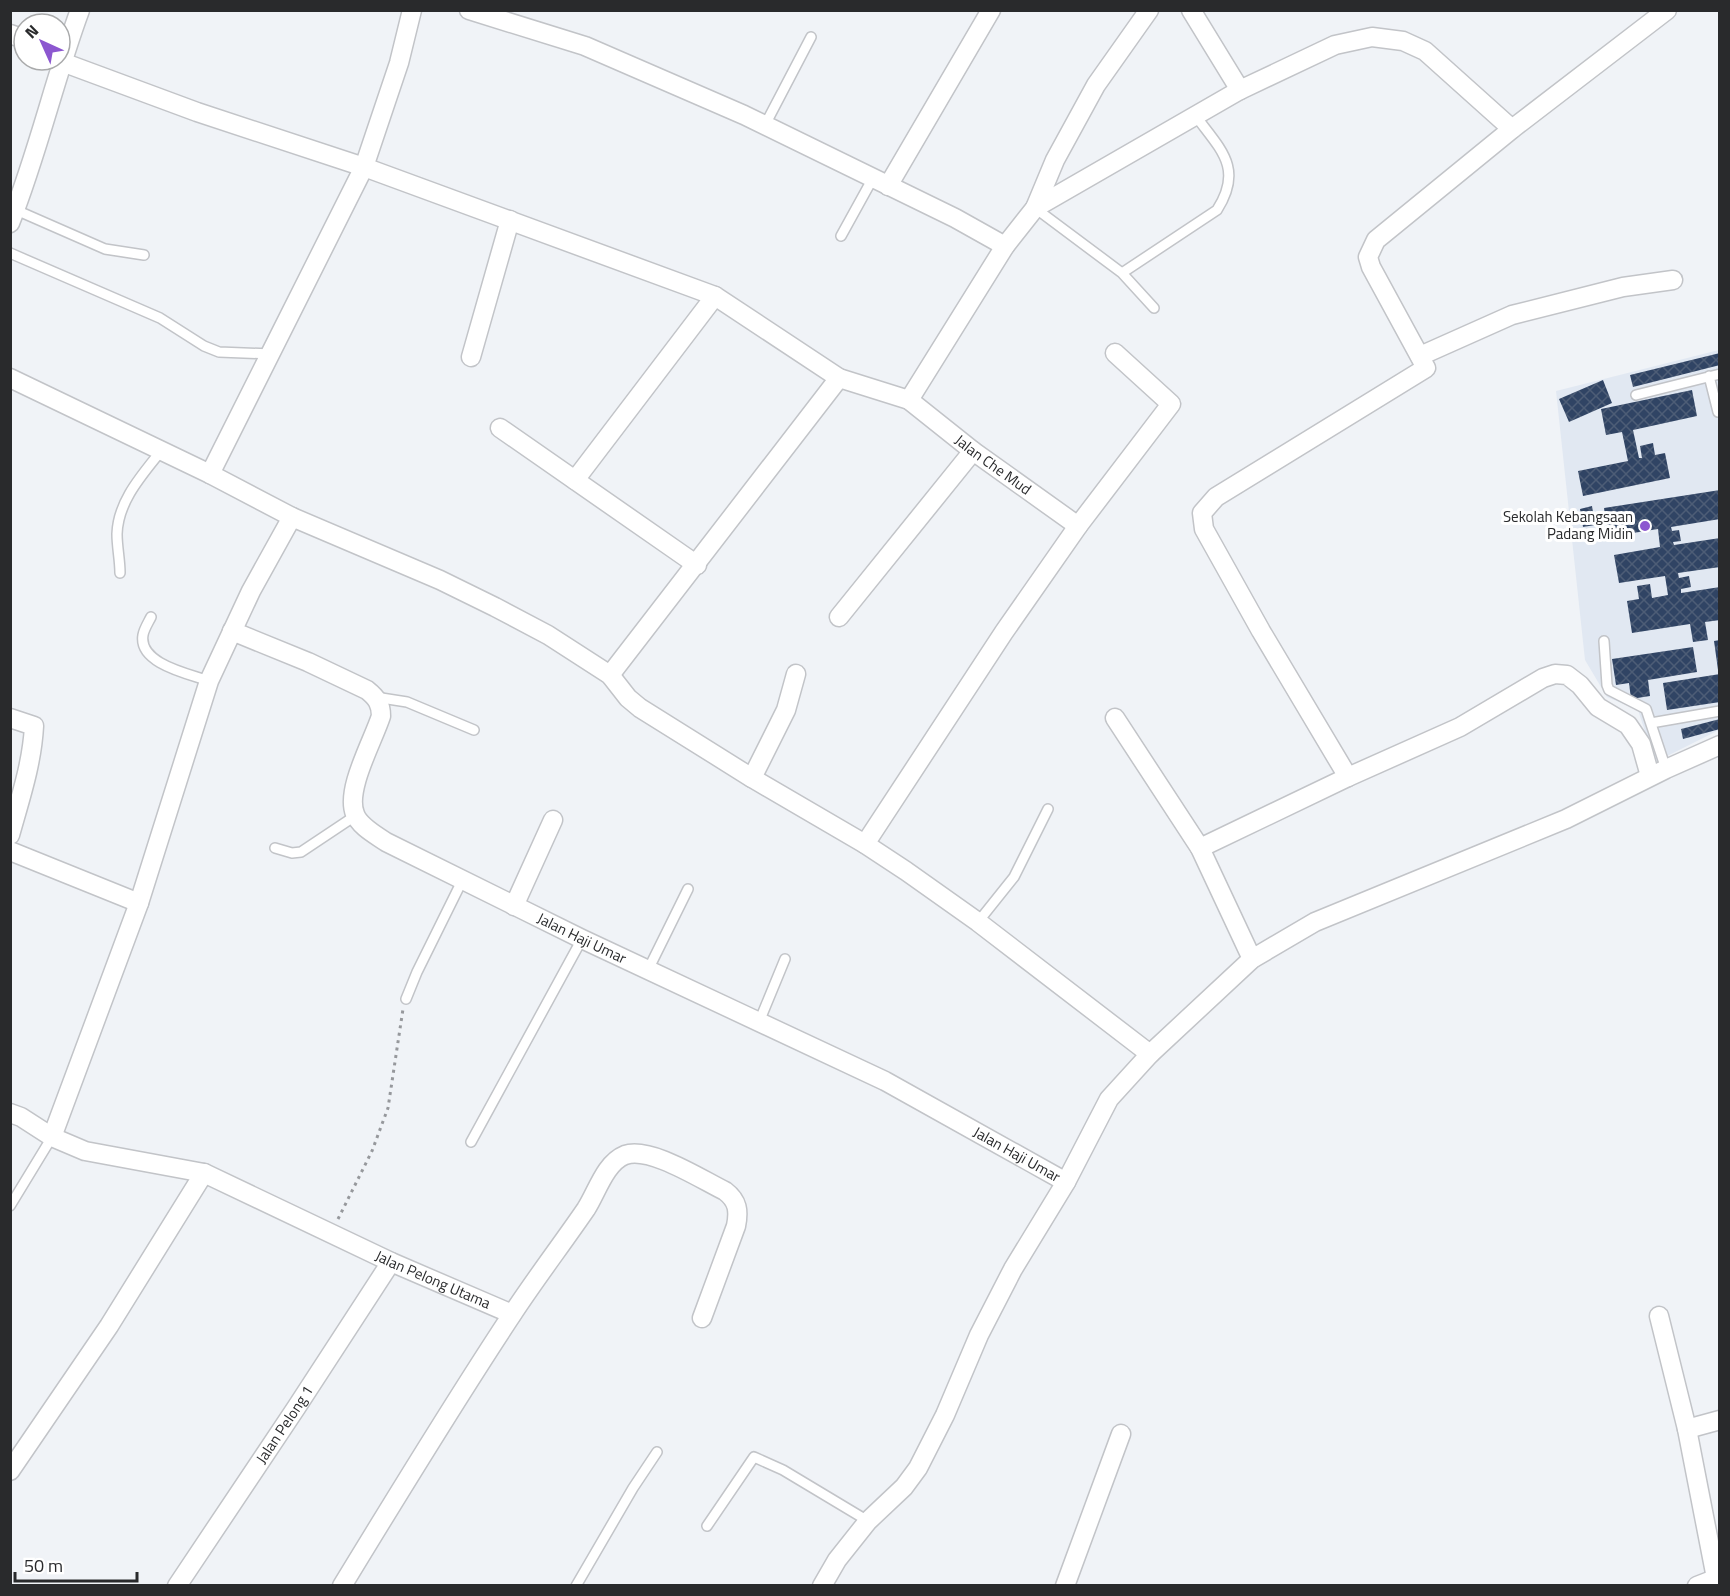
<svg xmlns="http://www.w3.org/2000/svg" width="1730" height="1596" viewBox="0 0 1730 1596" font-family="'Titillium Web',sans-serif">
	<defs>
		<pattern id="building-cross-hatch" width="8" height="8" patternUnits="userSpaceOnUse" patternTransform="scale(1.5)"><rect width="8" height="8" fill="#304464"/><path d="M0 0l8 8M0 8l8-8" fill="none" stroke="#4d5d76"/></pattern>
	</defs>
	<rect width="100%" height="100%" fill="#f0f3f7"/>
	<path fill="#e1e8f2" d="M1719,350v380l-64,32 -17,-52 -31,-13 -22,-37 -29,-269z"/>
	<path fill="url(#building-cross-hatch)" d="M1720,353v12l-87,22 -3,-12z
		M1603,380l9,23 -43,19 -10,-23z
		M1692,390l5,26 -64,14 6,28h3l-2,-12 13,-3 2,12 10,-2 5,25 -87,18 -5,-25 50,-10 -6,-29 -16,3 -5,-26z
		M1720,490v29l-49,8 1,4 7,-1 2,11 -8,1 1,3 46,-7v29l-42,6 1,5 10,-2 2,11 -10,2v4l39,-6v33l-15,2 3,18 -15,2 -3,-18 -58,9 -5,-32 12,-2 -2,-13 13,-2 2,14 16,-3 -3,-19 -46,7 -5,-28 46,-8 -2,-18 -50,8 -4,-29z
		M1592,506l3,19 -12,2 -3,-18z
		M1720,640v30h-2l-4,-29z
		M1693,647l4,25 -49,8 2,16 -19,3 -2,-16 -13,2 -4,-26z
		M1720,674v28l-53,8 -4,-27z
		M1720,719v10l-37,10 -2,-10z"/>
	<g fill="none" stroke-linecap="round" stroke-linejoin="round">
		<defs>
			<path id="service" d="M765,125l46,-88
				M1035,208l87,65 32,35
				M16,210l89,39 39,6
				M841,236l32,-58
				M10,253l150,65 44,28 15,6 52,2
				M1122,273l95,-63c27,-42 3,-61 -22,-95
				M1709,376l9,36
				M1636,395l84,-21
				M120,573c0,-13 -3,-26 -3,-39 1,-33 25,-59 44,-83
				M151,617c-3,6 -7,12 -8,18 -5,29 47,39 66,46
				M1604,641l3,44 2,5 37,19 20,60
				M375,697l32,5 67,28
				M1651,723l69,-12
				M275,848l17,5 9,-1 54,-36
				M978,922l36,-45 34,-68
				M648,970l40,-81
				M406,999l11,-27 45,-91
				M759,1022l26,-63
				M471,1142l111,-203
				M10,1206l42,-69
				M707,1526l47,-69 29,13 85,51
				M576,1586l57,-98 24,-36"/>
			<g id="minor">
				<path d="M469,10l116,36 159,69 211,103 50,28"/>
				<path d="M1191,10l49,80"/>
				<path d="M10,34l14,5"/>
				<path id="s1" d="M62,62l135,50 167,55 351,129 124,82 70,22 64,51 105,75"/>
				<path d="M888,186l103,-176"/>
				<path d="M1035,208l205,-118 95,-45 37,-8 31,4 22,10 87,78"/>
				<path d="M10,223c28,-70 44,-143 70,-213"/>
				<path d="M1420,356l92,-41 111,-28 50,-7"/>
				<path d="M471,357l39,-137"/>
				<path d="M10,378l200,96 82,43 148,63 55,27 53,28 62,40 18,23 12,10 112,70 113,66 41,27 72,51 172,132"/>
				<path d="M909,400l96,-154 30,-38 20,-48 41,-75 53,-75"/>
				<path d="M500,428l197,137"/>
				<path d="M210,474l154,-307 35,-104 13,-53"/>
				<path d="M575,480l140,-184"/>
				<path d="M839,617l134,-166"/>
				<path id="s2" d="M232,631l76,31 59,28c10,8 14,14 14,26 -8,25 -36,74 -26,98 4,12 21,21 31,28l196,97 303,142 181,101"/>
				<path d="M610,675l229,-297"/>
				<path d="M10,718l24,8c-2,38 -14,73 -24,109"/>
				<path d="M1115,718l85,130 52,111"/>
				<path d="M1348,777l-87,-146 -57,-102 -2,-16 14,-16 210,-129 -55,-101 -3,-10 8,-17 136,-111 155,-119"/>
				<path d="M752,778l34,-68 10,-36"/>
				<path d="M865,844l139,-212 74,-106 93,-122 -56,-51"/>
				<path d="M1200,848l148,-71 112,-50 83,-49 12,-4 12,1 13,10 18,22 30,18 13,19 9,32"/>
				<path d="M10,851l129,52"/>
				<path d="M514,906l39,-86"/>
				<path id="s3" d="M10,1113l11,4 31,20 33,14 119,22 187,89 121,52"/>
				<path d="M52,1137l87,-234 70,-222 42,-90 41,-74"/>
				<path d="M1659,1316l28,113 29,149"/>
				<path d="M1687,1429l33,-9"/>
				<path d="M10,1471l99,-145 95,-153"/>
				<path id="s4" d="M177,1586l119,-178 95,-146"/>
				<path d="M342,1586c56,-92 112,-184 171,-273 23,-35 49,-69 73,-104 11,-17 19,-46 39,-54 25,-9 77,25 100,36 13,10 14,20 11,35l-34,92"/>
				<path d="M822,1586l15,-26 31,-39 36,-34 14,-19 27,-53 34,-80 34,-66 53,-87 43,-83 41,-45 102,-95 63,-37 251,-103 100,-50 54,-24"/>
				<path d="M1065,1586l56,-152"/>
				<path d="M1697,1586l23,-9"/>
			</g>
		</defs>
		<use href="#service" stroke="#c2c4c8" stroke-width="12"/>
		<use href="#minor" stroke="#c2c4c8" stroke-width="21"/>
		<path stroke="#96989c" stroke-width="3" stroke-dasharray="3 4.5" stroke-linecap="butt" d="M338,1219l34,-68 16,-43 15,-99"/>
		<use href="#service" stroke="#fff" stroke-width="9"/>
		<use href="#minor" stroke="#fff" stroke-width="18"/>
	</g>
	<circle fill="#8c57d0" stroke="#fff" stroke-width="2" cx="1645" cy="526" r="6"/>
	<g text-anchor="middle" stroke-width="6" stroke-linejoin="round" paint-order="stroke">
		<g font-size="15" fill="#292a2c" stroke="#fff">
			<text dy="5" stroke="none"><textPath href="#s1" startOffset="1022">Jalan Che Mud</textPath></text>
			<text dy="5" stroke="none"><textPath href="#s2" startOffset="542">Jalan Haji Umar</textPath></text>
			<text dy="5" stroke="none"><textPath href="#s2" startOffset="1028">Jalan Haji Umar</textPath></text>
			<text dy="5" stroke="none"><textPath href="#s3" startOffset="458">Jalan Pelong Utama</textPath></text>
			<text dy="5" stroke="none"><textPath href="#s4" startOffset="194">Jalan Pelong 1</textPath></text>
		</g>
		<g font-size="15" fill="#292a2c" stroke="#fff" text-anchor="end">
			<text x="1633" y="522">Sekolah Kebangsaan<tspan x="1633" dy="17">Padang Midin</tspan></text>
		</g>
	</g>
	<rect width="1730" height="1596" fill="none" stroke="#292a2c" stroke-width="24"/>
	<g transform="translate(42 42) rotate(315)"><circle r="28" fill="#ffffff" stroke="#a9aaab" stroke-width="1.5"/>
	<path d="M0-4.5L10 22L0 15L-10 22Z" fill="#8c57d0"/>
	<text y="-9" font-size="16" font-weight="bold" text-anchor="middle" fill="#292a2c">N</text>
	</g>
	<path d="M15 1572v9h122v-9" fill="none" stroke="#292a2c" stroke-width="3"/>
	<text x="24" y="1572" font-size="18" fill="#292a2c" stroke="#ffffff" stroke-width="4.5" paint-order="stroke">50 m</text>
</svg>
